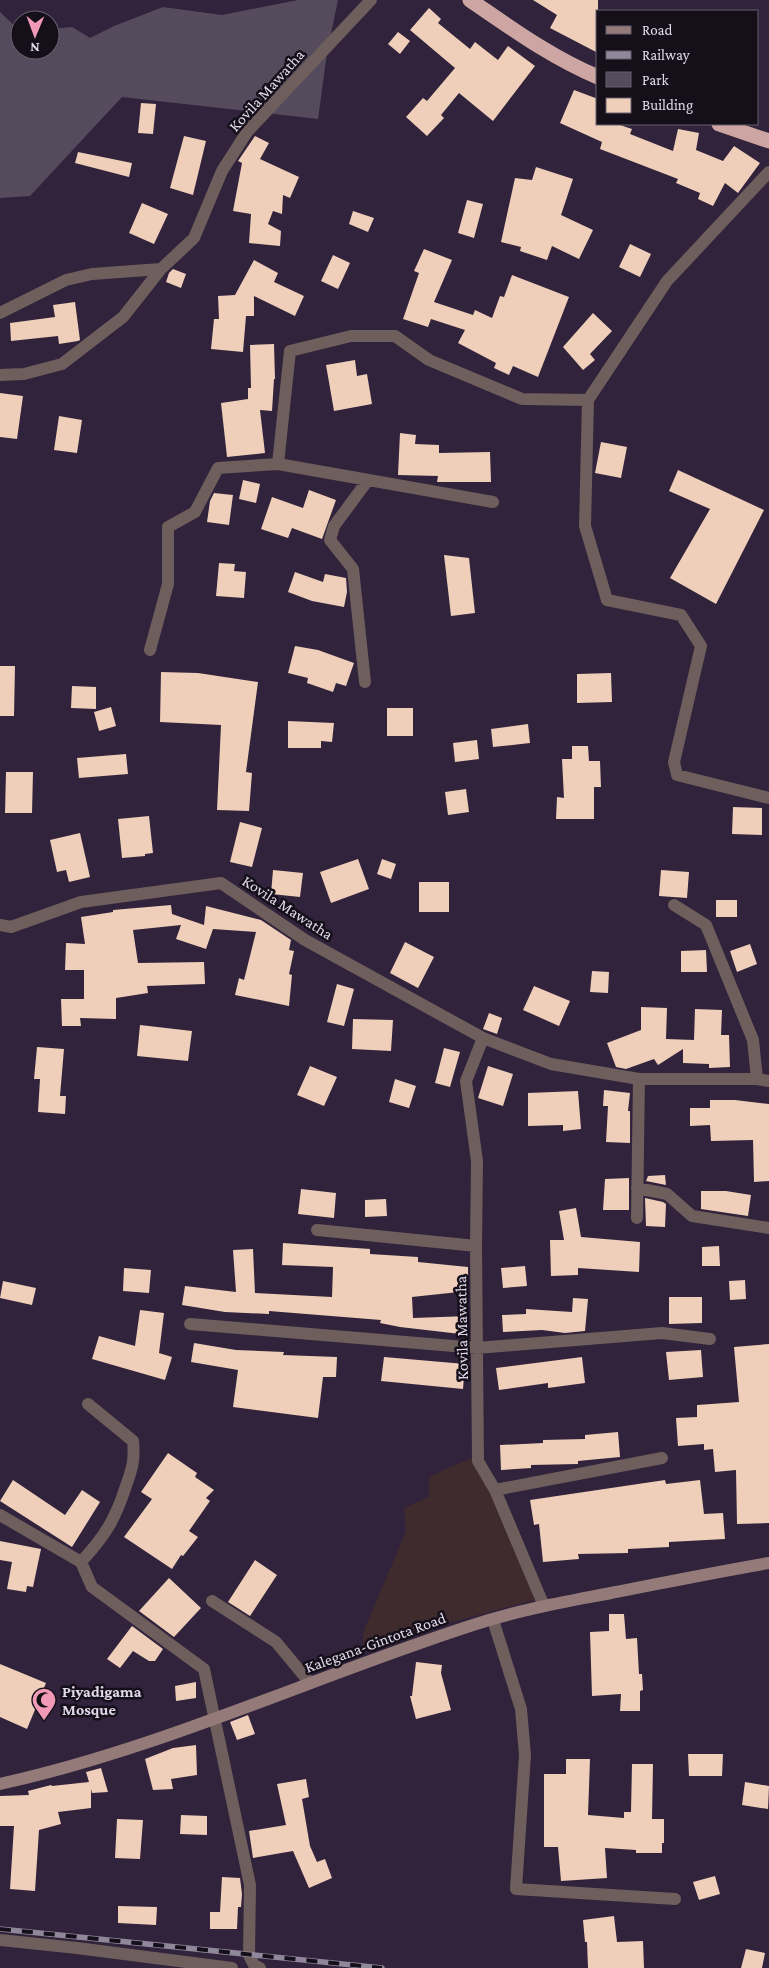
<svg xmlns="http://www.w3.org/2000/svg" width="769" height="1968" viewBox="0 0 769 1968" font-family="'Crimson Pro',serif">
	<rect width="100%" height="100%" fill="#30233b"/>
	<path fill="#3f2b2d" d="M473,1457l48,104 13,39 -90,24 -81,28v-19l43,-102 -2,-23 25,-11v-20z"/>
	<path fill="#554b5d" d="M298,0h40l-11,53 -9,66 -196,-22 -92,99 -30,2v-186l20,19v19h30v-21l22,-2 18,11 24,-12 49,-19 59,8z"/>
	<path fill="#efceba" d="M533,0h65v53l-48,-25 7,-13z
		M429,8l12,11 -3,4 32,26 5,-7 23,18 10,-14 27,20 -42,55 -34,-28 -18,22 3,3 -17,18 -21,-19 17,-19 4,3 28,-33 -45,-38z
		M398,32l12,9 -10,13 -12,-10z
		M574,90l24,9v25h19l15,5 -2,5 43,17 5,-22 21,4 -3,17 27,11 11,-15 26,17 -22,30 -13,-10 -12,23 -15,-7 2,-6 -24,-10 2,-4 -78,-30 2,-7 -42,-19z
		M141,103l15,1 -3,30 -15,-1z
		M184,136l22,5 -13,54 -23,-7z
		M255,136l14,7 -9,16 39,18 -9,21 -7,-3 -1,19 -9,-3 -5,13 13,7 -1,15 -31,-3 2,-29 -18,-3 9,-48 -4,-2z
		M78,152l54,11 -3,14 -54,-14z
		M536,167l37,12 -12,36 32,15 -14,29 -27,-13 -5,14 -27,-9 1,-4 -20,-5 14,-64 17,2z
		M467,200l16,4 -9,34 -16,-5z
		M142,203l26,11 -14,30 -25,-11z
		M353,211l21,7 -6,14 -19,-8z
		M630,244l21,10 -11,23 -21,-10z
		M424,249l28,11 -18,42 39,13 2,-5 17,8 8,-22 4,1 8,-22 57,22 -31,80 -25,-11 -4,9 -15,-7 2,-5 -38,-20 7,-13 -34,-11 -3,8 -25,-8 16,-46 -5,-2z
		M333,255l17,8 -12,26 -17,-8z
		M254,260l24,13 -4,9 30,14 -9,20 -41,-20v20h-8l-3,36 -32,-3 3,-30h5l-1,-23 17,-1z
		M173,269l13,5 -5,14 -15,-6 3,-9z
		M75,302l5,38 -2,1 -19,3 -1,-8 -47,5 -1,-18 45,-6 -2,-12z
		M593,313l19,18 -22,23 5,6 -12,10 -20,-23z
		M274,344l1,35h-1l-2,32 -12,-1 5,43 -38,4 -6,-54 27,-4v-11h3l-1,-43z
		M355,360l2,16 10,-2 5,30 -38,7 -8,-46z
		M0,393l23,3 -6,43 -17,-2z
		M59,416l23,4 -5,33 -23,-3z
		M400,433l16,2 -1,9 24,1v8l51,-1 1,30h-54l1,-6 -40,-1z
		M601,442l26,5 -6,31 -26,-5z
		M678,470l86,40 -48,94 -46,-26 40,-69 -41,-18z
		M243,480l17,4 -4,19 -17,-4z
		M309,490l27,10 -14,39 -30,-11 -4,10 -27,-9 11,-32 31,11z
		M214,493l19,2 -4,30 -22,-3 3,-21z
		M444,555l25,3 6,55 -24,3z
		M219,563l16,1 -1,7 12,1 -2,26 -28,-2z
		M295,572l28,10 2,-8 21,4 1,14 -3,15 -32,-6 -24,-9z
		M295,646l23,4 36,13 -8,23 -10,-3 -3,9 -26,-9 1,-5 -20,-5z
		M0,666h15l-1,50h-14z
		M161,672l37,1 60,9 -12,90 6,1 -3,38 -32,-1 4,-85 -61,-3z
		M611,673l1,29 -35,1v-29z
		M72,686l24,1v22l-25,-1z
		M111,707l5,19 -17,5 -5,-19z
		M387,708h26v28h-26z
		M288,721l46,2 -2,19 -11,-1v7h-33z
		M528,724l2,19 -37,4 -2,-18z
		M477,740l2,19 -24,3 -2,-19z
		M572,746h16l1,15h11l1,26h-7v32h-38l1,-22 7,1 -2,-39h10z
		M126,754l2,20 -49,4 -2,-20z
		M6,772h27l-1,41h-27z
		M466,789l3,23 -21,3 -3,-23z
		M733,807l29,1v27l-30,-1z
		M149,816l4,37 -8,1v2l-23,2 -4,-39z
		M240,822l22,6 -10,39 -22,-5z
		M80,833l10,44 -21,5 -3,-12 -9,2 -7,-32z
		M358,859l11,30 -38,14 -11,-31z
		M382,859l14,5 -5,15 -14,-5z
		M273,870l30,3 -3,24 -29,-3z
		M661,870l28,2 -2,26 -28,-2z
		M419,882h30v30h-30z
		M716,900h21v17h-21z
		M171,905l1,9 32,11 2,-19 55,14 30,20 -2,10 5,1 -5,23 3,1 -3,31 -54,-11 4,-17 5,2 12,-48 -43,-3 -7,20 -30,-10 5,-14 -48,5 5,33 66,-1 1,22 -58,2 1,7 -32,5v21l-36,-1 1,8h-19l-1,-27h23v-29h-19l1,-27 19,1 -4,-27 32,-5v-2z
		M405,942l29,15 -16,31 -28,-15z
		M750,944l7,20 -20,8 -7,-21z
		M706,950l1,22h-26v-21z
		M592,971l17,1 -1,21 -18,-1z
		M337,984l17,5 -10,37 -17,-4z
		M534,986l36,15 -11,25 -36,-16z
		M641,1007l26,1 -1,31 28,1 1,-31 27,1 -1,25h8l1,32 -21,1v-4l-26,-1v-14l-25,16 -4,-6 -28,10 -10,-2 -9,-24 34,-13z
		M489,1013l13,5 -5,16 -14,-5z
		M353,1019l40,1 -2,31 -39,-2z
		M140,1025l52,6 -4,30 -51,-5z
		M37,1047l27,2 -4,47h6l-1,18 -27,-2 2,-33h-6z
		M444,1048l16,4 -10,35 -15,-4z
		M310,1066l27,11 -13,29 -27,-11z
		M488,1066l25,8 -10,32 -25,-8z
		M395,1079l21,7 -7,22 -20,-6z
		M604,1090l26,3 -2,18h2v32l-24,-1 2,-36h-5z
		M578,1091l3,38 -18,2v-6l-35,1v-33z
		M710,1100h25l34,4v77l-15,1 -1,-42 -42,1 -1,-16 -20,1v-18h20z
		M665,1175l1,10 -20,-4 2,-5z
		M629,1178v32h-26l2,-31z
		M301,1189l35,4 -2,25 -36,-4z
		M701,1191h25l25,4 -3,21 -47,-7z
		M645,1198l18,4 3,2 -1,23 -19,-1z
		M386,1199l1,17 -22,1v-17z
		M576,1208l5,29 59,5 -1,30 -61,-4v7l-27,1 -1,-36h14l-5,-29z
		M283,1243l87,6v5l48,3v5l50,5v24l-56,6 1,21 56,-2v19l-69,-8 -20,-4 1,-3 -112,-9v3l-44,-2 -43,-7 3,-19 51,6 -3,-42 20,-1 2,44 77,4 1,-30 -51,-2z
		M719,1246l1,20h-18v-19z
		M525,1266l2,20 -24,2 -2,-20z
		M124,1268l27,2 -2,23 -26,-2z
		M745,1280l1,19 -16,1 -1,-19z
		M3,1281l33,7 -4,17 -32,-7z
		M669,1297h33v26l-33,1z
		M573,1298l15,1 -3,32 -20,2 -23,-3 -39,2 -1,-17 24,-1v-5l46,3z
		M140,1310l24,3 -5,40 13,4 -7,23 -73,-21 7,-23 36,10z
		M194,1343l42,7 48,2 -1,3 54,2 -1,20h-13l-5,41 -85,-11 5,-37 -47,-8z
		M769,1344v179l-32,1 -1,-54 -21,2 -2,-23 -9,1v-6l-26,2 -2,-28 21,-1v-12l42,-3 -5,-55z
		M701,1350l2,27 -34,3 -3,-28z
		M384,1357l81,7 -2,25 -82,-8z
		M582,1357l3,26 -37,5v-5l-49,7 -3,-22z
		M618,1432l2,25 -42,4v3l-47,1v3l-30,2 -1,-25 43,-2v-3l42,-1v-4z
		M168,1453l29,20 -2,4 19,13 -8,8 4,3 -21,30 9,6 -15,19 -2,-1 -9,14 -48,-32 28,-38 -11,-7z
		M13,1480l52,35 17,-25 18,12 -28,45 -72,-46z
		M665,1480l1,4 34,-4 4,34 19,-1 2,26 -56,3v5l-41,2v4l-50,1 1,5 -36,3 -4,-38 -5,1 -4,-25z
		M0,1541l41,8 -8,38 -6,-1 -1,6 -19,-3 5,-27 -12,-2z
		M255,1560l22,15 -27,41 -22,-14z
		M169,1578l32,30 -27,29 -35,-26z
		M609,1614h15l2,25 11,-1 2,36h3l1,16 -3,1v20h-20l1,-17 -29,2 -2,-64 19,-1z
		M132,1626l31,23 -8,12h-6l-16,-10 -13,17 -13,-9z
		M416,1662l26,3 -1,8 10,37 -35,9 -6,-23h2z
		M0,1664l46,19 -19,46 -27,-12z
		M196,1682v16l-20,3 -1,-15z
		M248,1715l7,19 -18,6 -7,-18z
		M196,1745l1,30 -26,4 2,10 -20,1 -8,-31 28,-11z
		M688,1754h35l-1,22h-33z
		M566,1759h24l-2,56 36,3v-6h7l1,-48h21l-1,55h12v24h-2v10h-26v-3l-31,-2 2,30 -46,3 -3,-34h-14v-73h22z
		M101,1768l7,24 -16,1 -1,-4v19l-33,4 3,12 -22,6 -4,61 -25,-2 4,-63h-14v-30l29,-1 -1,-4 23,-6 1,1 37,-4 -3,-10z
		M306,1779l3,18 -7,2 8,47 7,16 8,-3 7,19 -23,10 -16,-37 -40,7 -4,-27 37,-6 -9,-41z
		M745,1782l24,4 -1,23 -26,-4z
		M181,1815l26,1v19l-27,-1z
		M117,1819l26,1 -3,39 -25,-1z
		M715,1876l5,18 -21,6 -6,-18z
		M222,1877l18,1 2,16 -1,13h-3l-1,22h-27v-17h10z
		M118,1906l39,1 -1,18 -38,-2z
		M614,1916l3,26 26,-1 1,27h-56l-1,-26h-2l-2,-22z
		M746,1949l19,4 -3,15h-21z"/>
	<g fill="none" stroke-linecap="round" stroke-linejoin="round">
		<path stroke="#6e5e5c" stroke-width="12" d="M769,172l-102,109 -79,119 -3,126 22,74 74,15 20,31 -27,116 3,13 92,23
			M0,313l66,-33 26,-6 69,-5 33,-31 28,-67 25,-39 124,-132
			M0,375l24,-1 38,-10 61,-47 38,-48
			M278,464l215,38
			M150,650l18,-66v-57l27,-15 23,-44 60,-4 12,-113 61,-15h44l34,24 93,39 66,1
			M365,682l-12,-113 -23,-29 4,-14 34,-46
			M674,905l32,20 47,115 4,39
			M0,925l11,2 70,-25 140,-19 84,57 178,98 68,26 88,15h118l12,2
			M483,1038l-17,43 11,80 -1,85 2,215 17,29 49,116
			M637,1188l30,6 25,22 77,12
			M637,1218l2,-139
			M317,1230l159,16
			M190,1324l287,24 185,-15 48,6
			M495,1490l167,-32
			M0,1515l81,47 11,25 112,82 46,216 -1,70 5,10 6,3
			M81,1562c24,-26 34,-42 45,-76 6,-17 9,-25 7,-45l-45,-37
			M212,1601l64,41 34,41
			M493,1620l28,89 4,46 -9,134 159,10
			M0,1940l77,8 155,20"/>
		<path stroke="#947b79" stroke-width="12" d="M0,1784c163,-36 315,-108 473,-159 45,-15 92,-23 138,-32 52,-10 105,-21 158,-30"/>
		<path stroke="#cda5a2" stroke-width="15" d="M470,0c41,28 82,58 128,77
			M719,124l50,17"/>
		<defs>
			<path id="rail" d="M0,1929l382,39"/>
		</defs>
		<use href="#rail" stroke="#91879b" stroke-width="5.5"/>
		<use href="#rail" stroke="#150f1a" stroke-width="4" stroke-dasharray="11" stroke-linecap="butt"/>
	</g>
	<defs>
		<symbol id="mosque-pin" viewBox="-11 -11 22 30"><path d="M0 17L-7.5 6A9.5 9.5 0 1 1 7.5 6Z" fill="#f09ab7" stroke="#150f1a"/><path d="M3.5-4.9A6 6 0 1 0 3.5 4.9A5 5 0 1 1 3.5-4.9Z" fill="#111"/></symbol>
	</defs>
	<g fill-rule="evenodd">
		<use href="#mosque-pin" x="30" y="1686" width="28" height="38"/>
	</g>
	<g text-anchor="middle" stroke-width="5" stroke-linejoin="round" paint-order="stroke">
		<g font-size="16" fill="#e1d9e9" stroke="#150f1a">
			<text transform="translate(266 90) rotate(-48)" y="6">Kovila Mawatha</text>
			<text transform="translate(288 907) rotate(33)" y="6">Kovila Mawatha</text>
			<text transform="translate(461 1328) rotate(-91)" y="6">Kovila Mawatha</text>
			<text transform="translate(375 1642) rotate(-20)" y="6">Kalegana-Gintota Road</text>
		</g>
		<g font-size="16" font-weight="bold" fill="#e1d9e9" stroke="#150f1a" text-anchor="start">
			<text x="62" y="1697">Piyadigama<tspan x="62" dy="18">Mosque</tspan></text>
		</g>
	</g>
	<rect x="596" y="10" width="162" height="115" fill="#150f1a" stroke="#67606d"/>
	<rect x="606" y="26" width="25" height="8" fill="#947b79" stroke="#67606d"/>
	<text x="642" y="35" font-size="15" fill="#e1d9e9">Road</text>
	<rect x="606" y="51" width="25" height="8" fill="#91879b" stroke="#67606d"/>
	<text x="642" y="60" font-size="15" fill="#e1d9e9">Railway</text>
	<rect x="606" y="72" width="25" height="15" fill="#554b5d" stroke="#67606d"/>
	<text x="642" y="85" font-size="15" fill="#e1d9e9">Park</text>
	<rect x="606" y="98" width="25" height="15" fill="#efceba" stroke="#67606d"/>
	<text x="642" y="110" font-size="15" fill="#e1d9e9">Building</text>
	<g transform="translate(35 35) rotate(181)"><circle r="24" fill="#150f1a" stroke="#67606d"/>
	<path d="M0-4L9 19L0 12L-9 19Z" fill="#f09ab7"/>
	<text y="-8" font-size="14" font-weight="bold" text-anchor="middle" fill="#e1d9e9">N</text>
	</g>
</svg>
